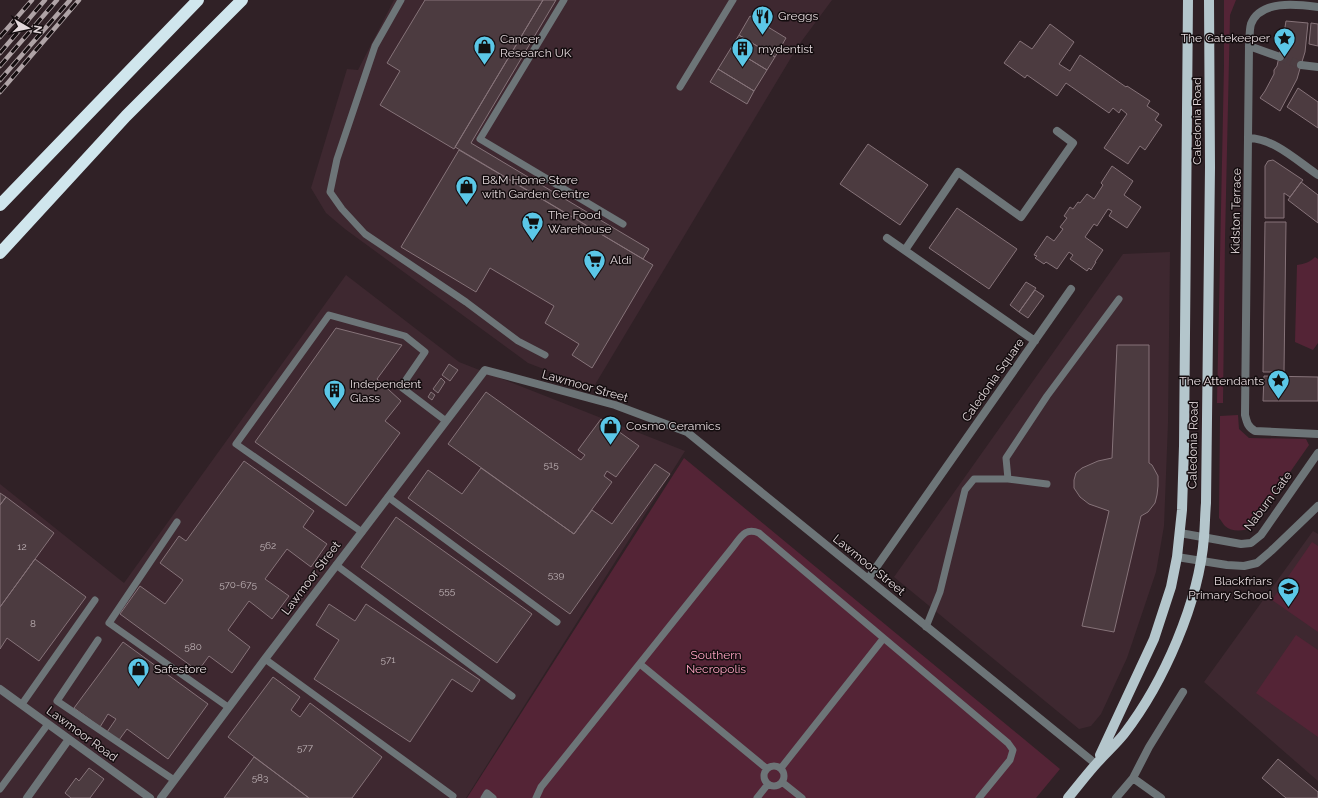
<svg xmlns="http://www.w3.org/2000/svg" width="1318" height="798" viewBox="0 0 1318 798" font-family="Raleway,sans-serif">
	<rect width="100%" height="100%" fill="#302126"/>
	<path fill="#3e2830" d="M394,0h438l-34,46 -205,342 -65,-25 -183,-134 -19,-16 -15,-25 36,-119 11,1z
		M1170,252l-2,171 -4,103 -8,46 -29,86 -26,56 -10,12 -12,3 -185,-152 229,-323z
		M346,275l113,87 226,89 -219,347h-466v-314l124,99z
		M1313,531l5,3v247l-114,-99z"/>
	<path fill="#542436" d="M1224,0h12l-6,15 -5,224 -2,164h-6l7,-338z
		M1315,257l3,2v84l-5,7 -18,-8 2,-77c8,-1 13,-3 18,-8z
		M1238,415l1,14 10,9 57,1 3,6 -58,83c-7,3 -20,4 -26,-2 -2,-2 -4,-6 -6,-8l1,-102z
		M684,458l376,311 -24,29h-569z
		M1312,542l6,4v86l-46,-32z
		M1296,635l22,15v87l-62,-44z"/>
	<path fill="#4c3b40" stroke="#867379" d="M425,0h118l-89,149 -74,-44 20,-34 -13,-8z
		M543,0h13l-85,143 178,106 -6,10 -188,-112z
		M750,16l36,22 -11,19 -36,-22z
		M1286,21l22,2 -3,29 -4,13 -4,14 -17,32 -20,-13 5,-7 9,-17v-4l3,-4 4,-19 -2,-5 1,-4 4,-5z
		M1311,23l7,1v22l-9,-2z
		M1050,24l24,18 -15,22 11,7 10,-16 46,32 1,-1 23,15 -3,5 12,8 -4,6 7,5 -17,25 -5,-4 -12,18 -24,-16 23,-34 -6,-5 -2,4 -6,-5 -4,5 -43,-30 -9,13 -30,-21 -2,3 -21,-15 16,-22 12,8z
		M739,35l36,22 -8,13 -36,-22z
		M731,48l36,22 -13,21 -36,-22z
		M718,69l36,22 -7,13 -37,-22z
		M1298,88l20,14v26l-31,-21z
		M868,144l60,41 -28,40 -60,-41z
		M459,150l194,115 -61,103 -20,-13 7,-11 -34,-21 9,-17 -64,-38 -14,24 -75,-45z
		M1273,160l30,20 -13,17 -6,-4v25h-19v-52l3,-5z
		M1112,166l21,15 -9,14 17,12 -14,21 -18,-12 3,-5 -4,-2 -11,17 -3,-2 -9,13 18,13 -8,12h1l-5,8 -2,-2 -2,3 -17,-12 3,-4 -4,-3 -12,17 -11,-7 -2,2 -9,-6 2,-2 -3,-1 13,-19 7,5 9,-12 -3,-2 7,-9 -3,-2 6,-9 3,2 5,-7 2,1 7,-9 7,5 9,-14 -2,-2z
		M1301,182l17,13v28l-30,-23z
		M957,208l60,41 -28,40 -60,-41z
		M1265,222h21l-2,150h-21z
		M1026,282l10,6 -17,24 -9,-7z
		M1035,290l9,6 -16,22 -9,-6z
		M336,328l66,17 -25,34 24,22 -16,20 15,12 -54,73 -91,-64z
		M1117,345h32v118l3,2 6,11v10l-1,9 -2,8 -7,9 -7,4 -27,116 -32,-6 27,-115 -20,-7 -9,-7 -6,-9v-8l2,-7 6,-5 16,-7 14,-3z
		M449,364l9,6 -8,11 -8,-6z
		M1264,376l54,1v24h-55z
		M441,378l4,4 -7,11 -5,-4z
		M431,392l4,3 -3,5 -4,-3z
		M486,392l95,68 4,-5 -7,-5 23,-31 38,27 -23,31 -9,-6 -3,5 8,6 -38,52 -126,-90z
		M244,461l70,50 -11,16 24,17 -16,23 -24,-18 -22,30 24,17 -17,23 -23,-18 -21,29 22,17 -18,26 -23,-17 -11,15 -78,-57 20,-28 25,18 18,-24 -23,-17 19,-27 7,5z
		M655,464l15,10 -100,140 -162,-116 20,-28 34,24 19,-26 93,66 18,-24 20,14z
		M0,493l6,4 -6,8z
		M6,497l48,36 -54,74v-102z
		M396,517l136,97 -35,49 -136,-96z
		M35,559l51,38 -47,64 -32,-23 -7,11v-42z
		M329,604l26,17 11,-17 114,76 -8,12 -20,-13 -42,63 -96,-63 25,-39 -23,-15z
		M123,642l85,62 -40,55 -41,-30 -8,11 -12,-8 9,-13 -8,-5 -8,13 -26,-19z
		M273,677l27,20 -9,13 9,7 10,-14 72,54 -30,41h-43l-81,-61z
		M254,757l55,41h-85z
		M1278,759l40,33v6h-32l-24,-20z
		M89,768l15,11 -14,19h-19l-6,-5 11,-15 3,3z"/>
	<g fill="none" stroke-linecap="round" stroke-linejoin="round">
		<path stroke="#4b3c41" stroke-width="8" stroke-dasharray="8 4" stroke-linecap="butt" d="M1280,57l21,8"/>
		<path stroke="#6d7578" stroke-width="7" d="M401,0l-26,46 -38,113 -7,33 12,17 23,25 101,68 52,39 27,14
			M564,0l-84,139 143,85
			M680,87l53,-87
			M1047,484l-39,-5 -2,-21 41,-62 72,-97
			M388,497l169,125
			M177,522l-68,101 119,84
			M362,532l-126,-88 93,-129 76,21 20,16 -24,35 45,34
			M336,565l176,131
			M926,627l14,-35 25,-102 9,-11h34
			M98,640l-41,61 117,79
			M265,659l188,137
			M640,664l126,104
			M22,704l73,-104
			M764 776a10 10 0 1 1 20 0a10 10 0 1 1-20 0Z
			M781,768l102,-129
			M782,782l20,16
			M0,789l48,-65
			M484,798l3,-5 6,5
			M536,798l5,-11 192,-240c8,-10 12,-20 26,-14l249,210 5,7 -3,10 -31,38
			M757,798l11,-14"/>
		<path stroke="#6d7578" stroke-width="8" d="M1249,46l31,11
			M1301,65l17,2"/>
		<path stroke="#6d7578" stroke-width="8" d="M1318,7c-22,-3 -58,-7 -67,17 -2,7 -1,15 -2,22l-4,369c2,8 3,12 10,16l63,3
			M1249,138c26,1 48,23 69,37
			M887,238l148,103
			M905,250l53,-78 63,45 52,-74 -16,-12
			M1180,533l61,11 10,-1 10,-8 57,-82
			M1177,557l50,8 17,1 13,-3 14,-12 47,-45
			M868,579l203,-290
			M0,689l150,109
			M1133,778l28,20
			M27,798l42,-59
			M161,798l104,-139 220,-289 130,35 72,27 409,332
			M1116,798l17,-20 16,-31 34,-55"/>
		<path stroke="#b4c6cc" stroke-width="10" d="M1100,755l54,-116 17,-52 6,-30 5,-47 2,-64 4,-446
			M1068,798c10,-12 19,-24 29,-35 9,-10 19,-19 27,-29 40,-52 75,-132 80,-197 1,-11 1,-23 2,-34l4,-336 -1,-167"/>
		<path stroke="#d0e6ed" stroke-width="12" d="M0,205l198,-205
			M0,253l126,-137 116,-116"/>
		<defs>
			<path id="rail" d="M0,37l32,-37
				M0,53l45,-53
				M0,66l57,-66
				M0,80l70,-80
				M0,92l79,-92"/>
		</defs>
		<use href="#rail" stroke="#afa3a6" stroke-width="4.5"/>
		<use href="#rail" stroke="#140d0f" stroke-width="3" stroke-dasharray="9" stroke-linecap="butt"/>
	</g>
	<defs>
		<symbol id="restaurant-pin" viewBox="-11 -11 22 30"><path d="M0 17L-7.5 6A9.5 9.5 0 1 1 7.5 6Z" fill="#5bc7e7" stroke="#140d0f"/><path d="M-5-6h1v4h1v-4h1v4h1v-4h1v5L-1.5 .5V6h-2V.5L-5-1ZM5-6V6H3V1.5H1.5Q1.5-4 5-6Z" fill="#111"/></symbol>
		<symbol id="sight-pin" viewBox="-11 -11 22 30"><path d="M0 17L-7.5 6A9.5 9.5 0 1 1 7.5 6Z" fill="#5bc7e7" stroke="#140d0f"/><path d="M0-6L1.8-2.2L6-1.7L2.9 1.2L3.7 5.4L0 3.3L-3.7 5.4L-2.9 1.2L-6-1.7L-1.8-2.2Z" fill="#111"/></symbol>
		<symbol id="shop-pin" viewBox="-11 -11 22 30"><path d="M0 17L-7.5 6A9.5 9.5 0 1 1 7.5 6Z" fill="#5bc7e7" stroke="#140d0f"/><path d="M-5-2.5h2.3a2.7 3.5 0 0 1 5.4 0H5L5.5 6h-11ZM-1.5-2.5h3a1.5 2.3 0 0 0-3 0Z" fill="#111"/></symbol>
		<symbol id="building-pin" viewBox="-11 -11 22 30"><path d="M0 17L-7.5 6A9.5 9.5 0 1 1 7.5 6Z" fill="#5bc7e7" stroke="#140d0f"/><path d="M-4-6H4V6H1V3H-1V6H-4ZM-2.5-4.3h1.7v1.8h-1.7ZM.8-4.3h1.7v1.8H.8ZM-2.5-1h1.7V.8h-1.7ZM.8-1h1.7V.8H.8Z" fill="#111"/></symbol>
		<symbol id="supermarket-pin" viewBox="-11 -11 22 30"><path d="M0 17L-7.5 6A9.5 9.5 0 1 1 7.5 6Z" fill="#5bc7e7" stroke="#140d0f"/><path d="M-6-5.5h2.5l.6 2H6L4.5 2H-2.5L-4.4-4H-6ZM-1.5 3.2a1.3 1.3 0 1 0 .1 0ZM3 3.2a1.3 1.3 0 1 0 .1 0Z" fill="#111"/></symbol>
		<symbol id="school-pin" viewBox="-11 -11 22 30"><path d="M0 17L-7.5 6A9.5 9.5 0 1 1 7.5 6Z" fill="#5bc7e7" stroke="#140d0f"/><path d="M0-5L7-2L0 1L-7-2ZM-4 1L0 2.5L4 1V4Q0 6-4 4Z" fill="#111"/></symbol>
	</defs>
	<g fill-rule="evenodd">
		<use href="#restaurant-pin" x="750" y="4" width="25" height="34"/>
		<use href="#sight-pin" x="1272" y="26" width="25" height="34"/>
		<use href="#shop-pin" x="472" y="34" width="25" height="34"/>
		<use href="#building-pin" x="730" y="36" width="25" height="34"/>
		<use href="#shop-pin" x="454" y="174" width="25" height="34"/>
		<use href="#supermarket-pin" x="520" y="210" width="25" height="34"/>
		<use href="#supermarket-pin" x="582" y="248" width="25" height="34"/>
		<use href="#sight-pin" x="1266" y="368" width="25" height="34"/>
		<use href="#building-pin" x="322" y="378" width="25" height="34"/>
		<use href="#shop-pin" x="598" y="414" width="25" height="34"/>
		<use href="#school-pin" x="1276" y="576" width="25" height="34"/>
		<use href="#shop-pin" x="126" y="656" width="25" height="34"/>
	</g>
	<g text-anchor="middle" stroke-width="3" stroke-linejoin="round" paint-order="stroke">
		<g font-size="10" fill="#bdb1b4">
			<text x="551" y="468">515</text>
			<text x="268" y="549">562</text>
			<text x="22" y="550">12</text>
			<text x="556" y="578">539</text>
			<text x="238" y="588">570-675</text>
			<text x="447" y="594">555</text>
			<text x="33" y="627">8</text>
			<text x="193" y="650">580</text>
			<text x="388" y="663">571</text>
			<text x="305" y="751">577</text>
			<text x="260" y="781">583</text>
		</g>
		<g font-size="12" fill="#e3d8db" stroke="#140d0f" text-anchor="start">
			<text x="778" y="20">Greggs</text>
			<text x="1270" y="42" text-anchor="end">The Gatekeeper</text>
			<text x="500" y="43">Cancer<tspan x="500" dy="14">Research UK</tspan></text>
			<text x="758" y="53">mydentist</text>
			<text x="482" y="184">B&amp;M Home Store<tspan x="482" dy="14">with Garden Centre</tspan></text>
			<text x="548" y="219">The Food<tspan x="548" dy="14">Warehouse</tspan></text>
			<text x="610" y="264">Aldi</text>
			<text x="1264" y="385" text-anchor="end">The Attendants</text>
			<text x="350" y="388">Independent<tspan x="350" dy="14">Glass</tspan></text>
			<text x="626" y="430">Cosmo Ceramics</text>
			<text x="1272" y="585" text-anchor="end">Blackfriars<tspan x="1272" dy="14">Primary School</tspan></text>
			<text x="154" y="673">Safestore</text>
		</g>
		<g font-size="12" fill="#e3d8db" stroke="#140d0f">
			<text transform="translate(1197 121) rotate(-90)" y="4">Caledonia Road</text>
			<text transform="translate(1236 211) rotate(-89)" y="4">Kidston Terrace</text>
			<text transform="translate(993 380) rotate(-55)" y="4">Caledonia Square</text>
			<text transform="translate(585 386) rotate(16)" y="4">Lawmoor Street</text>
			<text transform="translate(1193 445) rotate(-89)" y="4">Caledonia Road</text>
			<text transform="translate(1268 501) rotate(-53)" y="4">Naburn Gate</text>
			<text transform="translate(869 565) rotate(39)" y="4">Lawmoor Street</text>
			<text transform="translate(311 578) rotate(-53)" y="4">Lawmoor Street</text>
			<text transform="translate(82 734) rotate(36)" y="4">Lawmoor Road</text>
		</g>
		<g font-size="12" fill="#fba2c0" stroke="#140d0f">
			<text x="716" y="659">Southern<tspan x="716" dy="14">Necropolis</tspan></text>
		</g>
	</g>
	<g transform="translate(28 28) rotate(99)" stroke="#140d0f" stroke-width="3" paint-order="stroke">
	<path d="M0-3L7 15L0 10L-7 15Z" fill="#e3d8db"/>
	<text y="-6" font-size="11" font-weight="bold" text-anchor="middle" fill="#e3d8db">N</text>
	</g>
</svg>
